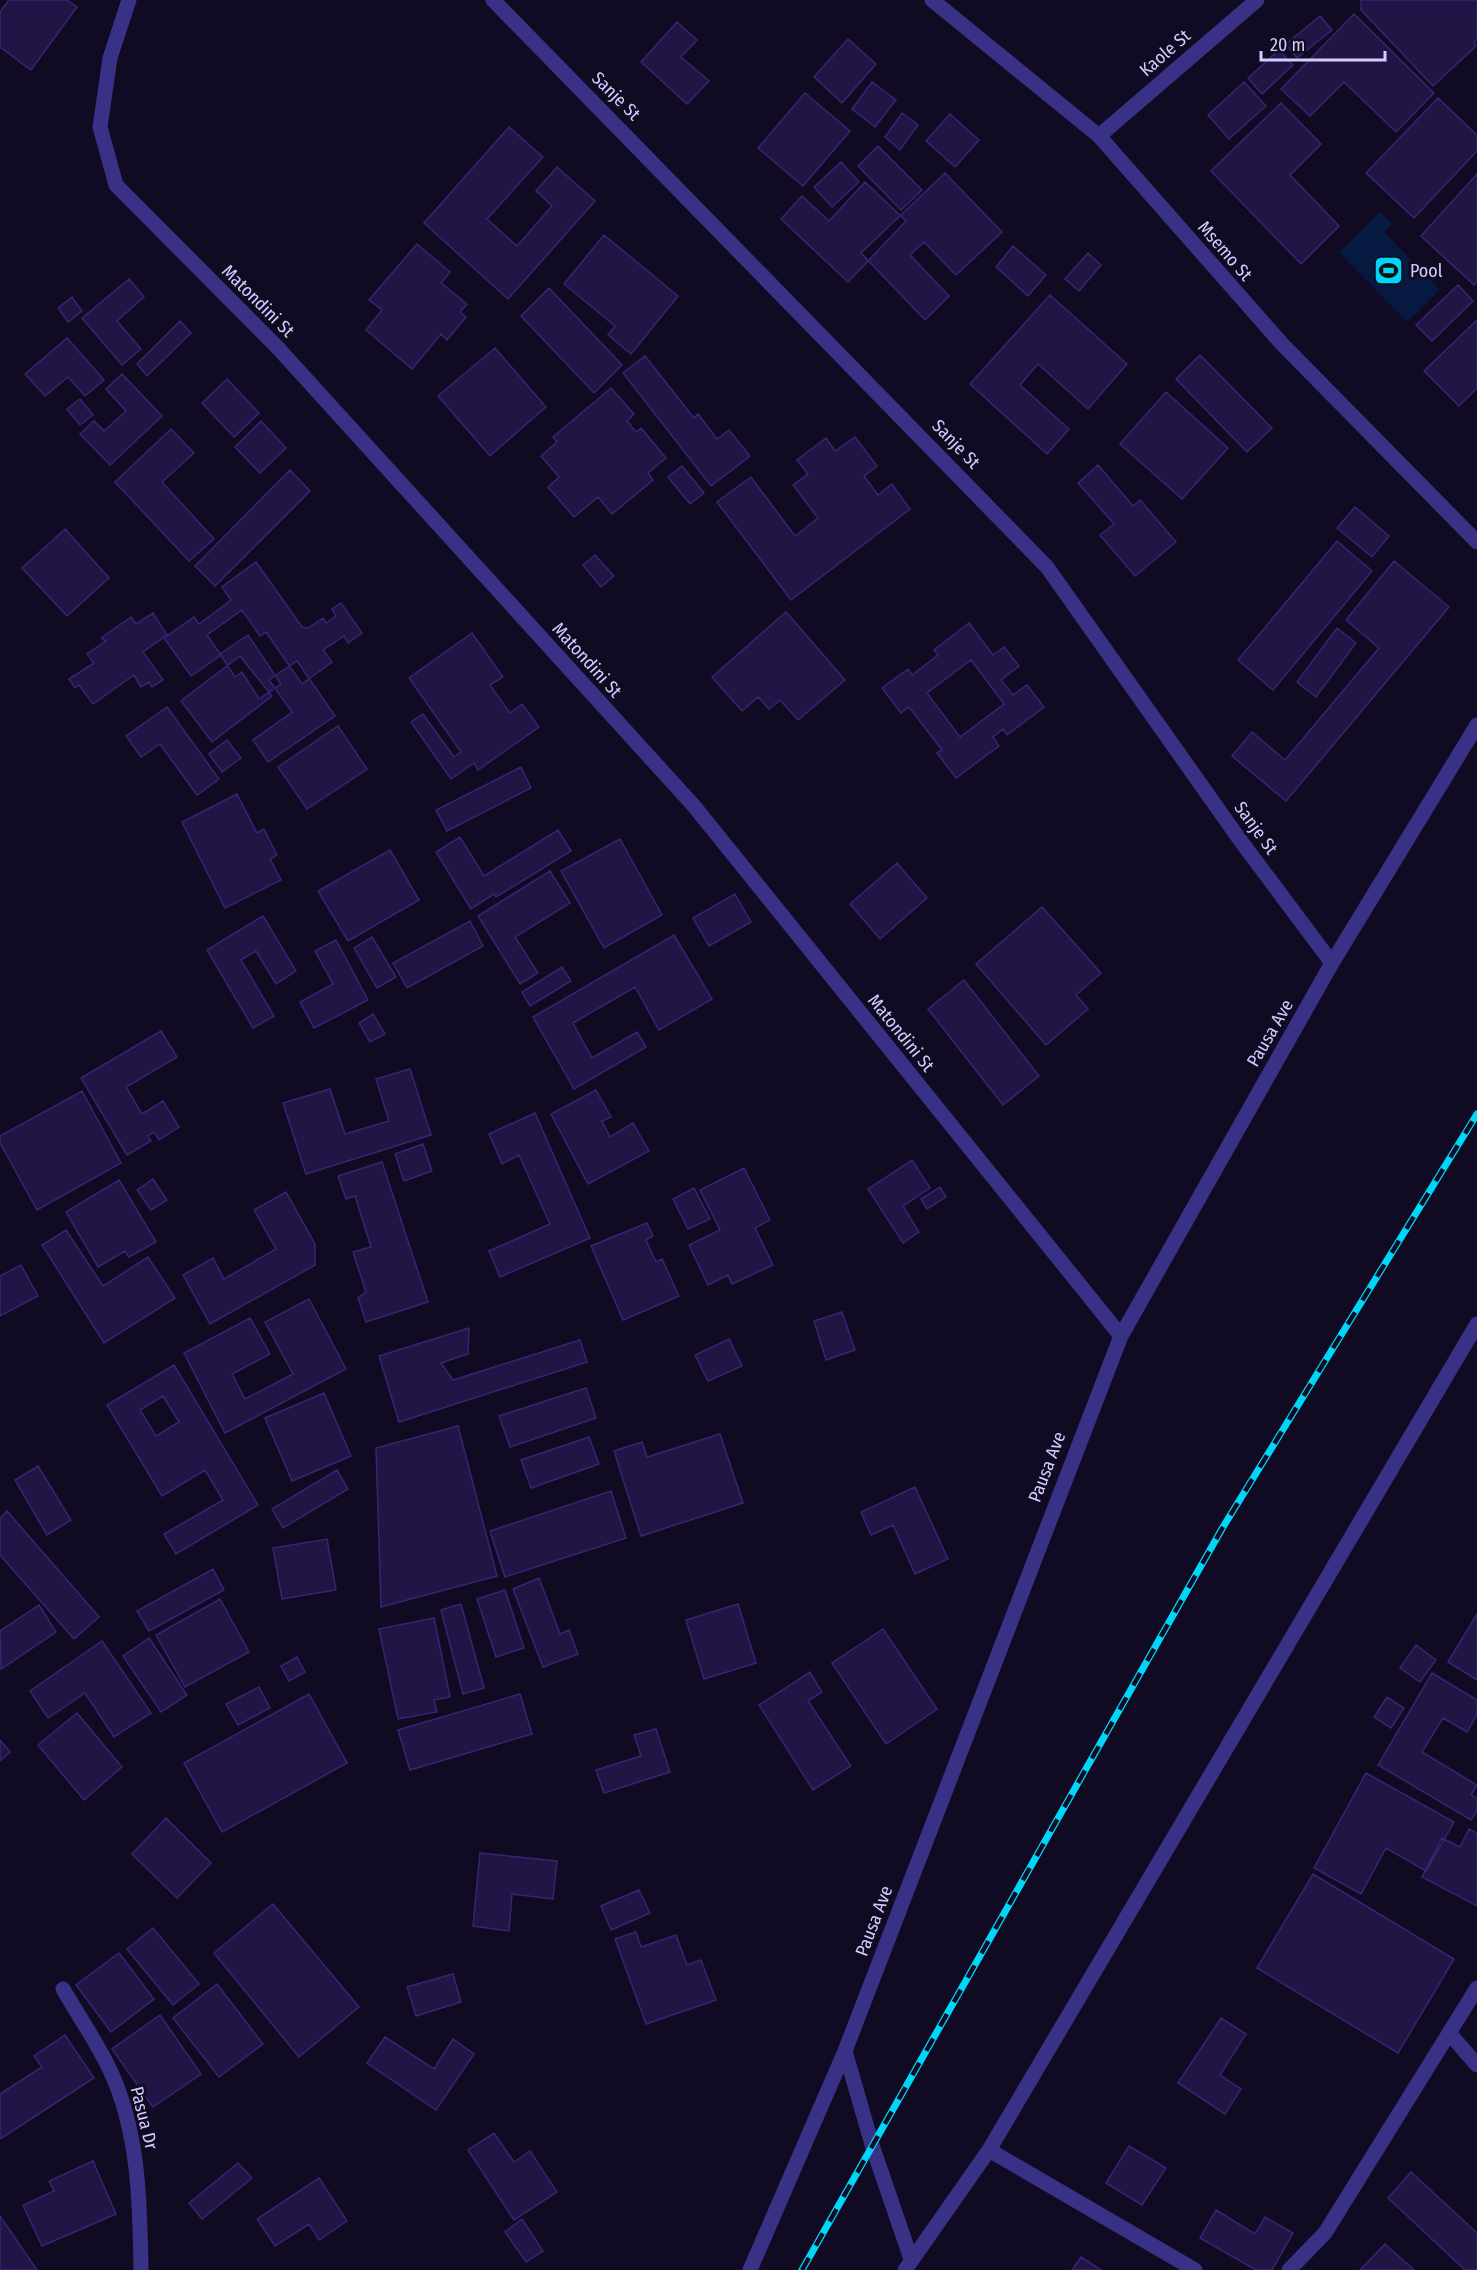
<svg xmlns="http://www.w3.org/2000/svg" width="1477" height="2270" viewBox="0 0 1477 2270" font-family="'Fira Sans Condensed',sans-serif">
	<rect width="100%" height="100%" fill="#100b22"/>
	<path fill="#051941" d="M1380,212l12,12 -8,8 56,58 -33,32 -68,-70z"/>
	<path fill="#211545" stroke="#372573" stroke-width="1.5" fill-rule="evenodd" d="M9,0h58l10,7 -46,63 -31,-23v-35z
		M1361,0h116v39l-3,3 2,4 -43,40 -72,-76z
		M1354,14l80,79 -38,39 -52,-50 -34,34 -29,-27z
		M1320,16l12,14 -35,28 -11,-14z
		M677,22l20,18 -16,17 28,24 -22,23 -46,-42z
		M848,39l28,25 -34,39 -28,-26z
		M1279,50l14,15 -31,29 -14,-16z
		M872,82l24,18 -21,27 -23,-18z
		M1244,82l22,24 -37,33 -21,-24z
		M805,93l45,38 -47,55 -45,-38z
		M1438,98l39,37v16l-63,67 -48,-45z
		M1281,103l40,41 -31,31 49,51 -38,38 -90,-93z
		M902,113l16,12 -18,25 -15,-13z
		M950,114l29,26 -24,27 -29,-26z
		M509,127l34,30 -56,62 30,27 35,-40 -16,-15 21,-24 38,34 -87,98 -84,-76z
		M878,146l44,44 -21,20 -43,-44z
		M841,162l18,20 -27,25 -18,-20z
		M945,173l57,59 -46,43 -32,-33 -14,13 39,41 -24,24 -64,-67z
		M1477,174v107l-3,4 -53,-49z
		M865,182l41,39 -58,61 -67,-63 21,-23 27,25z
		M604,235l74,61 -47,58 -23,-19 7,-9 -51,-42z
		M417,244l33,28 -9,11 26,21 -7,8 6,5 -19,23 -6,-6 -29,35 -46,-39 16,-20 -13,-10z
		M1013,246l33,29 -18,21 -32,-29z
		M1088,253l13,12 -22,26 -14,-12z
		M129,279l15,18 -27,24 24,28 -19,16 -40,-47z
		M1458,285l15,16 -41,40 -16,-16z
		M549,288l73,77 -28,28 -73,-77z
		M1050,295l77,69 -39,45 -50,-45 -18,21 49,44 -22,25 -77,-70z
		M72,297l10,14 -14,11 -10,-14z
		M1477,320v68l-18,18 -35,-35z
		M180,321l11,12 -44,43 -10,-12z
		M67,338l37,42 -19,16 -17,-19 -23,19 -20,-22z
		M495,348l51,59 -56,49 -52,-60z
		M1200,355l72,73 -25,24 -71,-73z
		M645,356l49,62 4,-4 19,25 12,-9 21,26 -39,30 -88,-113z
		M122,374l40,42 -52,49 -30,-31 14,-13 10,10 22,-20 -20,-22z
		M227,379l32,34 -25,24 -32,-34z
		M611,388l23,26 -7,7 9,11 5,-4 25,30 -18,15 5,7 -41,34 -14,-17 -24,20 -26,-30 11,-10 -18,-21 16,-14 -4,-5z
		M1166,392l62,56 -46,51 -62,-55z
		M80,399l13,16 -13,10 -13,-16z
		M261,421l25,27 -26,25 -25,-26z
		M171,429l23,24 -32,29 52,57 -25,22 -74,-79z
		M855,437l22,29 -13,10 14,19 14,-11 18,25 -119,91 -74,-98 34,-25 44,59 23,-18 -25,-33 15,-11 -11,-14 29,-22 9,13z
		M1098,465l35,41 7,-6 36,42 -41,34 -35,-41 14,-11 -36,-41z
		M682,466l22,27 -14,11 -22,-27z
		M290,470l20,21 -95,95 -20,-20z
		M1355,507l34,29 -17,21 -35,-29z
		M65,529l44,49 -42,38 -45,-48z
		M1337,541l35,30 -99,119 -35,-30z
		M595,555l19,21 -13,11 -18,-22z
		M1394,561l55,46 -163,194 -54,-45 20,-24 33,28 94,-112 -33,-28z
		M256,562l46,65 6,1 15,-10 3,5 10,-7 -4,-7 9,-6 21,30 -14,10 -4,-7 -21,14 9,12 -30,22 -36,-52 -6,4 -18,-26 -35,25 14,20 -30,21 -27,-38 30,-21 5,7 32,-24 -9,-13z
		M786,612l59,68 -47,40 -18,-20 -11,9 -11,-12 -16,14 -30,-34z
		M153,613l14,22 -24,17 20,28 -11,7 -3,-5 -8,5 -7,-12 -41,29 -14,-19 -4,3 -6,-9 25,-16 -7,-9 19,-13 -5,-3 30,-21 5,7z
		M969,623l24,32 11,-8 15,19 -18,14 12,15 14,-10 17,22 -37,28 -4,-6 -10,8 6,9 -43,32 -19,-25 5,-3 -33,-43 -8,6 -19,-25 26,-19 4,6 26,-20 -4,-5zM971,660l33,44 -44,33 -33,-44z
		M1337,628l19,15 -40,54 -19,-15z
		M472,633l31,44 -13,8 20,28 12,-9 17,23 -61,43 -4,-7 -23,16 -40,-57 12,-8 31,43 7,-5 -52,-74z
		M248,635l33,49 -22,15 -17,-27 -7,5 -15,-23z
		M240,656l32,40 -60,46 -31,-41z
		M297,661l38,55 -67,46 -15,-22 39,-28 -23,-32z
		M167,707l52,72 -22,16 -37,-51 -19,13 -15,-21z
		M338,726l29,43 -60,40 -29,-42z
		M227,740l14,18 -19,14 -13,-18z
		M521,767l10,21 -84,43 -11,-21z
		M237,794l20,39 7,-4 13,26 -7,4 11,21 -56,28 -43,-86z
		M558,830l13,21 -75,46 -2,-3 -23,15 -35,-57 24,-15 24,39z
		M620,839l42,76 -58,33 -43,-77z
		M390,850l29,50 -71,41 -30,-50z
		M897,863l30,35 -47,41 -30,-35z
		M550,871l20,32 -55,34 23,36 -18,11 -42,-68z
		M735,894l16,28 -42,24 -16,-28z
		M1042,907l59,66 -25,22 12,14 -42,36 -70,-81z
		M263,916l33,55 -20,13 -20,-33 -15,9 33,56 -21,12 -46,-78z
		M470,921l13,25 -76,42 -14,-25z
		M674,935l38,64 -53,31 -24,-43 -62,36 19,35 45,-26 9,15 -72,42 -41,-72z
		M372,937l24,40 -19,11 -23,-40z
		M336,940l32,60 -54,28 -14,-26 33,-18 -18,-33z
		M562,967l9,14 -41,25 -8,-14z
		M964,980l75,96 -36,29 -75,-96z
		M373,1014l12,20 -15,8 -11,-19z
		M161,1031l16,26 -51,30 16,27 21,-13 16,26 -20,13 -5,-8 -6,4 3,5 -24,14 -46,-77z
		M410,1069l21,66 -125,39 -23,-71 47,-14 15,45 44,-13 -13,-42z
		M596,1090l15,27 -9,4 8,16 23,-14 16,28 -61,33 -37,-70z
		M82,1091l39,72 -84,47 -37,-67v-7z
		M535,1113l55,125 -90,39 -11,-26 61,-27 -31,-69 -17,9 -13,-30z
		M423,1144l9,27 -28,10 -9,-27z
		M912,1160l18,28 -27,18 16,26 -16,11 -35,-54z
		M382,1162l46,140 -62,20 -8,-24 8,-6 -13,-40 18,-5 -16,-51 -9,3 -8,-23z
		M744,1168l26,52 -15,8 18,37 -41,19 -4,-9 -20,10 -19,-40 31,-15 -20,-40z
		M153,1179l14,21 -16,10 -14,-20z
		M119,1180l37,62 -27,15 -4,-6 -27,16 -32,-55z
		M940,1187l6,10 -19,12 -6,-10z
		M694,1188l16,31 -22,10 -15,-30z
		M286,1192l29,52v21l-105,59 -27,-49 30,-17 11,21 52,-30 -22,-39z
		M647,1223l6,13 -7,4 10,22 6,-3 17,37 -56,24 -32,-74z
		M66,1230l37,56 45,-29 27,41 -71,45 -62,-98z
		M21,1265l17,31 -38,20v-40z
		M309,1299l37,70 -121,64 -41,-80 66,-35 20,36 -38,20 13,25 48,-25 -28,-52z
		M842,1312l13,38 -29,10 -12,-39z
		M469,1328l-1,26 -27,9 12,17 127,-40 7,22 -188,60 -20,-66z
		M729,1339l13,27 -34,15 -13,-26z
		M174,1365l84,140 -82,49 -12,-20 59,-34 -18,-30 -43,26 -55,-91zM163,1396l16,26 -23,14 -16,-26z
		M586,1388l10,30 -86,29 -11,-31z
		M324,1393l27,63 -59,25 -27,-63z
		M458,1426l39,150 -116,31 -5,-159z
		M720,1434l23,69 -102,33 -27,-85 28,-9 5,15z
		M589,1437l10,27 -68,24 -10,-28z
		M38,1466l33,54 -24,15 -32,-55z
		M337,1470l11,19 -65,39 -11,-19z
		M915,1487l33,72 -33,15 -22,-49 -22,10 -10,-23z
		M611,1491l15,47 -121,39 -15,-46z
		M7,1511l92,106 -25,22 -74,-84v-37z
		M327,1539l9,51 -54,9 -9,-51z
		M213,1569l11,21 -75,41 -12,-20z
		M539,1578l21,56 9,-4 9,24 -35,13 -30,-78z
		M505,1590l19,58 -28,9 -19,-58z
		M220,1599l29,53 -64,35 -29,-52z
		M461,1604l23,84 -21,6 -22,-84z
		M738,1604l18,59 -52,16 -18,-59z
		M39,1605l17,27 -55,37 -1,-38z
		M1477,1614v66l-29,-18z
		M434,1618l16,79 -16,3 3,12 -39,7 -19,-90z
		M883,1629l54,80 -51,35 -54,-81z
		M149,1638l38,57 -26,17 -38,-56z
		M102,1641l49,72 -37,24 -29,-44 -37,25 -18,-27z
		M1416,1645l20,15 -16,22 -20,-14z
		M297,1657l8,15 -16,9 -8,-15z
		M810,1672l12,20 -14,9 43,65 -38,24 -54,-85z
		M1432,1673l45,27v15l-10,17 -24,-14 -21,34 55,33 -6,10 6,3v13l-6,9 -93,-55z
		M259,1687l11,21 -32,17 -12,-21z
		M309,1694l38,69 -125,69 -38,-69z
		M520,1694l12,40 -122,36 -12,-40z
		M1387,1697l17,11 -13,20 -17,-11z
		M77,1713l45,54 -38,33 -46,-55z
		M656,1729l14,43 -66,21 -8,-23 45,-14 -7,-21z
		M0,1740l10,12 -10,9z
		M1366,1773l88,49 -28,49 -40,-23 -25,46 -47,-26z
		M166,1818l45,45 -34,35 -45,-44z
		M1469,1829l8,4v73l-55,-29 20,-39 18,9z
		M480,1853l77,8 -4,38 -41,-5 -3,37 -36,-5z
		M1313,1874l141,85 -56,94 -141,-85z
		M639,1890l11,23 -39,17 -10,-24z
		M273,1904l86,103 -60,50 -85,-104z
		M153,1928l46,56 -26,21 -46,-56z
		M636,1932l5,15 35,-12 11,30 14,-5 15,40 -70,24 -31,-85z
		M119,1953l35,46 -43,33 -35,-47z
		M453,1974l8,28 -45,14 -9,-29z
		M217,1984l46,60 -44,33 -46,-59z
		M160,2015l41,59 -48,33 -41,-58z
		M1221,2018l25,16 -26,41 21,14 -16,25 -47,-31z
		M65,2035l29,43 -94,61v-45l42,-27 -8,-11z
		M385,2037l49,32 19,-30 21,15 -38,56 -69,-47z
		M494,2133l20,29 16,-11 27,41 -43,28 -46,-70z
		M1129,2146l37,22 -24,37 -36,-22z
		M93,2161l23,53 -74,32 -19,-41 31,-14 -5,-10z
		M238,2163l14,15 -50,41 -13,-16z
		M1411,2172l66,61v37h-12l-77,-72z
		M319,2178l28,43 -28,19 -10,-16 -34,22 -18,-27z
		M1216,2210l39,24 10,-17 28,16 -21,37h-16l-56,-32z
		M0,2216l37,54h-37z
		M522,2219l21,32 -17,11 -21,-30z
		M1385,2244l29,26h-54z
		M1081,2257l20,13h-29z"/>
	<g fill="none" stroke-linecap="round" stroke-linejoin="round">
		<path stroke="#383186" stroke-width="15" d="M129,0l-19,58 -10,69 16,58 162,163 416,458 427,530
			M493,0l554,567 193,273 92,123
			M932,0l167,136 183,208 195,198
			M1099,136l158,-136
			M63,1989c15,26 33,52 46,79 30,62 31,135 32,202
			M1450,2034l27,31
			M845,2051l28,97 38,111
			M989,2150l206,120
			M750,2270l95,-219 276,-715 211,-373 145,-238
			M905,2270l84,-120 488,-826
			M1289,2270l36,-37 152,-245"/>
		<defs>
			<path id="rail" d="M802,2270l421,-743 254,-413"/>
		</defs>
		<use href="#rail" stroke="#00d6f7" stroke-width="7"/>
		<use href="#rail" stroke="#100b22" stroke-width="4.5" stroke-dasharray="14" stroke-linecap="butt"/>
	</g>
	<defs>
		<symbol id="stadium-square" viewBox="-11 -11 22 22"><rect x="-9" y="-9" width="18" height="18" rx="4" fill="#00d6f7" stroke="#100b22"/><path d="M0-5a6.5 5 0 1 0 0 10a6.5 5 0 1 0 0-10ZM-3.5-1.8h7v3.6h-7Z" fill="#111"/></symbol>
	</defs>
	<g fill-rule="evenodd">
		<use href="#stadium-square" x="1372" y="254" width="33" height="33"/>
	</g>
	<g text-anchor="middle" stroke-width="6" stroke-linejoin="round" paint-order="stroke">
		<g font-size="18" fill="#d4ccff" stroke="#100b22">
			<text transform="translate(1165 53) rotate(-41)" y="6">Kaole St</text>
			<text transform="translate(616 96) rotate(45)" y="6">Sanje St</text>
			<text transform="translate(1225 251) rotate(49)" y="6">Msemo St</text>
			<text transform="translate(258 301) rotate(45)" y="6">Matondini St</text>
			<text transform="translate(956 444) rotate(46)" y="6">Sanje St</text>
			<text transform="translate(587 660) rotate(48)" y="6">Matondini St</text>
			<text transform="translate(1256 828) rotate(54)" y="6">Sanje St</text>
			<text transform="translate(901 1033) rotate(51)" y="6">Matondini St</text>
			<text transform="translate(1270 1033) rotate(-60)" y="6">Pausa Ave</text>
			<text transform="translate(1047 1467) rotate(-69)" y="6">Pausa Ave</text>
			<text transform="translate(874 1921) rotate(-69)" y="6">Pausa Ave</text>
			<text transform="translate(144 2118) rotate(76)" y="6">Pasua Dr</text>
		</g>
		<g font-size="18" fill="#d4ccff" stroke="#100b22" text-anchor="start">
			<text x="1410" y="277">Pool</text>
		</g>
	</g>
	<path d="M1261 51v9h124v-9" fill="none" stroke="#d4ccff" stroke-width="3"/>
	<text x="1270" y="51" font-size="18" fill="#d4ccff" stroke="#100b22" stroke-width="4.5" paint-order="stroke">20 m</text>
</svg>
